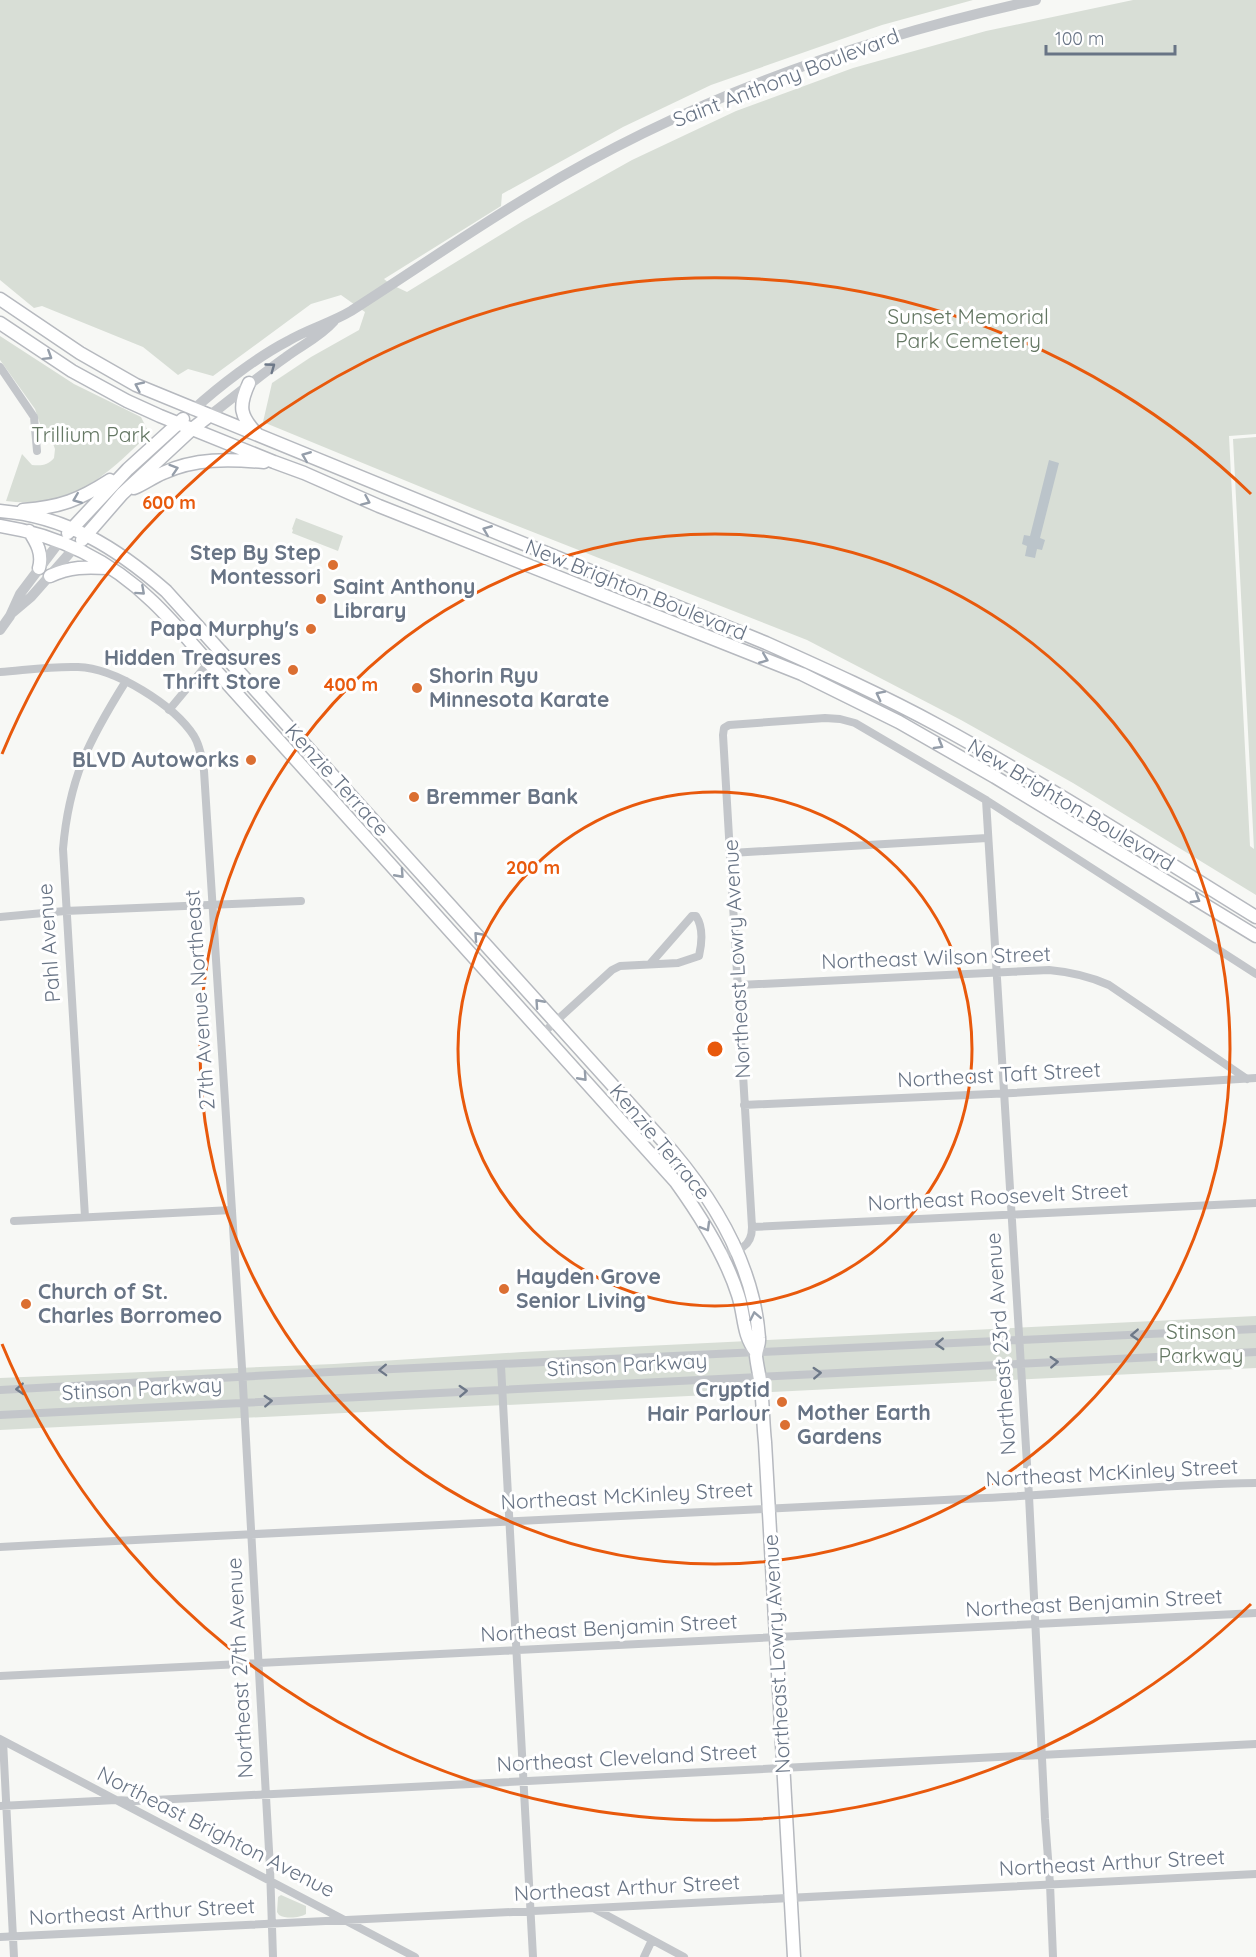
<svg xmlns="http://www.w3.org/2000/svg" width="1256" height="1957" viewBox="0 0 1256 1957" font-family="Quicksand,sans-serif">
	<rect width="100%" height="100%" fill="#f7f8f5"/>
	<path fill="#d8ded6" d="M0,0h973l-91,25 -171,60 -88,42 -121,67 -1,12 -117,73 6,5 17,8 116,-71 109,-61 104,-49 117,-43 133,-37 147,-31h123v434l-27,2 21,410 4,3 -21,-410 23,-2v458l-183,-112 -112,-63 -154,-80 -335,-132 -209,-86 9,-39 39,-26 48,-27 6,-18 -24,-17 -30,9 -98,72 -25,-7 -10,6 -35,-28 -101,-41 -8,2 -34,-28z
		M0,336l74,48 67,33 7,14 -2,6c-32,30 -65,64 -112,65 -9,1 -19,0 -28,-1l16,-47 10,11c10,1 16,0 22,-7l1,-9 -3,-8 -8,-5 -9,-27 -35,-49z
		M296,518l47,18 -5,15 -46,-18 1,-3 -1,-1z
		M1256,1316v52l-1256,62v-52l334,-14 188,-12z
		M281,1895l25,11v8c-6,4 -20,5 -27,1l-2,-3 1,-15z"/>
	<path fill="#bbc4ca" d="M1049,460l10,3 -19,75 5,2 -3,10 -5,-1 -2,9 -10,-2 2,-10 -5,-2 2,-9 6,1z"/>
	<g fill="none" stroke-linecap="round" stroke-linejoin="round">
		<defs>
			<path id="secondary" d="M0,299l80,54 56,32 630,258c58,26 116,52 173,83 108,59 212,126 317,191
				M0,323l72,48 55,30 33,15 114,46 30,11 75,33 423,168 97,48 96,55 261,159
				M249,383c-11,24 -9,33 8,51
				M134,488c10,-4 19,-11 29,-15 32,-15 66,-14 101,-11
				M23,510c38,-3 56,-10 87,-30
				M0,511c66,5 117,37 166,80l506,560c44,52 82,117 87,187 1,6 -3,11 -3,18 1,10 4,21 5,31 2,18 2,37 4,55l29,515
				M0,526c58,9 111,35 153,76 20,19 38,41 56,61l467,519c23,32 50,75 62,113 7,21 4,39 18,57
				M29,531c8,12 14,23 10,37
				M68,533l60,-64 55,-50
				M82,540l40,-46 70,-65 17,-13
				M50,576c21,-10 37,-9 60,-8"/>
		</defs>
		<use href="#secondary" stroke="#b6b9bf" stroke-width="15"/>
		<path stroke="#c3c6ca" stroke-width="8" d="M0,367l34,50 3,34
			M0,672c26,-2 52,-6 78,-5 37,1 96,38 116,69 6,10 8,23 10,35l38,597 28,500 3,89
			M169,710l50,-60
			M986,800l43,696 16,323 5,65 3,73
			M731,853l256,-15
			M0,917l65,-6 236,-10
			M739,985l310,-15c22,2 40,6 60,15l138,94
			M543,1033l69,-63 8,-4 58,-3 21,-7c3,-13 5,-28 -3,-40h-4l-42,48
			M744,1105l269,-12 243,-15
			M85,1217l-22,-368c6,-71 26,-109 63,-168
			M14,1221l218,-11
			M752,1227l-29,-492 1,-7 5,-3 96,-7 15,1 15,4 131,77 270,174
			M720,1254c18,-3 32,-6 32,-27l504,-24
			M501,1366l32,591
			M0,1390l329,-18 927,-43
			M0,1415l1256,-63
			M0,1547c328,-18 656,-35 985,-49 90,-4 180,-14 271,-15
			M0,1676l1256,-63
			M0,1739l415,218
			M3,1741l11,216
			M0,1806l116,-6 19,1 1121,-57
			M595,1909l89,48
			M0,1937l594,-29 662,-34
			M644,1957l8,-17"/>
		<path stroke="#c3c6ca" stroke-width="10" d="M193,410c25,-23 64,-53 95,-69 20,-12 43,-18 63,-30 61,-39 121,-81 183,-118 153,-93 328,-155 502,-193
			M209,416c25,-19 50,-40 77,-59 16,-12 34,-20 48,-36
			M12,613l19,-16 44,-50
			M0,630l10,-14 10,-22 40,-53"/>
		<use href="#secondary" stroke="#fff" stroke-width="12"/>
	</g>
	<defs><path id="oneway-chevron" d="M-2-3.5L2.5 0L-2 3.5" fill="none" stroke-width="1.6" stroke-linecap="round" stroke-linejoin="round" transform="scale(1.5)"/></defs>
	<g stroke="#959eaa">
		<use href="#oneway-chevron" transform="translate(48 356) rotate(32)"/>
		<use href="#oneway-chevron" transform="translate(139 386) rotate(-155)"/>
		<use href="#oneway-chevron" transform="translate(306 456) rotate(-158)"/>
		<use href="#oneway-chevron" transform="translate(174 469) rotate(-18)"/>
		<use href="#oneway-chevron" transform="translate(77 499) rotate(158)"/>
		<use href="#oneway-chevron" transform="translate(366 501) rotate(24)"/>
		<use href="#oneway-chevron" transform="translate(487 530) rotate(-158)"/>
		<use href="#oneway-chevron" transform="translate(141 591) rotate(42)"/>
		<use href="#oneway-chevron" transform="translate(764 659) rotate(22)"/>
		<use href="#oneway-chevron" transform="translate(880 695) rotate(-153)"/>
		<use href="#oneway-chevron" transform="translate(939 745) rotate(30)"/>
		<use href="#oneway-chevron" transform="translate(400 874) rotate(48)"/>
		<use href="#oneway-chevron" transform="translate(1196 899) rotate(31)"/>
		<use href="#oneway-chevron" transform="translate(478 936) rotate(-132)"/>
		<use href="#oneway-chevron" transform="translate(539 1003) rotate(-132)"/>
		<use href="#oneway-chevron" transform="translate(583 1077) rotate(48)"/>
		<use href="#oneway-chevron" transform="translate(706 1227) rotate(60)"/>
		<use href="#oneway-chevron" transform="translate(755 1316) rotate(-101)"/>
	</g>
	<g stroke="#6d7888">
		<use href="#oneway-chevron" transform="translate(271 367) rotate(-36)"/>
		<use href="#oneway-chevron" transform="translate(1135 1335) rotate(177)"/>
		<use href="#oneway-chevron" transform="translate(940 1344) rotate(177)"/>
		<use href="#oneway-chevron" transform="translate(1054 1362) rotate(-3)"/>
		<use href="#oneway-chevron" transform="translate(383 1370) rotate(178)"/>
		<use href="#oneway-chevron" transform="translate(817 1373) rotate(-3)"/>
		<use href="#oneway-chevron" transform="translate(20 1389) rotate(177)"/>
		<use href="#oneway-chevron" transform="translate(463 1391) rotate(-3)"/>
		<use href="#oneway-chevron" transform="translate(268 1401) rotate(-3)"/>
	</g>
	<g fill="none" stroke="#e8590c" stroke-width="3">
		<circle cx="715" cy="1049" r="257"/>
		<circle cx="715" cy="1049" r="515"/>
		<path d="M1251 1604A772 772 0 0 1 2 1344M2 754A772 772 0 0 1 1251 494"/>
	</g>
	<g fill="#db6f32" stroke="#fff" stroke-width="2">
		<circle cx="333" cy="565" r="6"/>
		<circle cx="321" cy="599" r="6"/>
		<circle cx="311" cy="629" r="6"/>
		<circle cx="293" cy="670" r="6"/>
		<circle cx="417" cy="688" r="6"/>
		<circle cx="251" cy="760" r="6"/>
		<circle cx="414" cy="797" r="6"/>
		<circle cx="504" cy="1289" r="6"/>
		<circle cx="26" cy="1304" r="6"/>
		<circle cx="782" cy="1402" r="6"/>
		<circle cx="785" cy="1425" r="6"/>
	</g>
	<g text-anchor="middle" stroke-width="6" stroke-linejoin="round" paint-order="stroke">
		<g font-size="21" fill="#687485" stroke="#fff">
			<text transform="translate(786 78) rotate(-21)" y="7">Saint Anthony Boulevard</text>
			<text transform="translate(636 590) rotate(22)" y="7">New Brighton Boulevard</text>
			<text transform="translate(337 780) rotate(48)" y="7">Kenzie Terrace</text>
			<text transform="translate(1071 805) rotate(31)" y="7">New Brighton Boulevard</text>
			<text transform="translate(49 943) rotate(-94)" y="7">Pahl Avenue</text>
			<text transform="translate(936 958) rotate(-2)" y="7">Northeast Wilson Street</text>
			<text transform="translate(737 959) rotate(-93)" y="7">Northeast Lowry Avenue</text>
			<text transform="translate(200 1000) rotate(-94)" y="7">27th Avenue Northeast</text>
			<text transform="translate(999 1075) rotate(-3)" y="7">Northeast Taft Street</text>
			<text transform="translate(660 1142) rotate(50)" y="7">Kenzie Terrace</text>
			<text transform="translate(998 1197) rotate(-3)" y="7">Northeast Roosevelt Street</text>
			<text transform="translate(1001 1344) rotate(-94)" y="7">Northeast 23rd Avenue</text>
			<text transform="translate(627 1365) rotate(-3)" y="7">Stinson Parkway</text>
			<text transform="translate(142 1389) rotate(-3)" y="7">Stinson Parkway</text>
			<text transform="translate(1112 1473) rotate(-3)" y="7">Northeast McKinley Street</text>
			<text transform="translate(627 1496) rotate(-3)" y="7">Northeast McKinley Street</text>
			<text transform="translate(1094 1603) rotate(-3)" y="7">Northeast Benjamin Street</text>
			<text transform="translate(609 1628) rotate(-3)" y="7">Northeast Benjamin Street</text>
			<text transform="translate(777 1654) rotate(-93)" y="7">Northeast Lowry Avenue</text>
			<text transform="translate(240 1668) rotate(-93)" y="7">Northeast 27th Avenue</text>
			<text transform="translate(627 1758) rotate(-3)" y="7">Northeast Cleveland Street</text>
			<text transform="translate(216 1832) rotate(27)" y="7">Northeast Brighton Avenue</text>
			<text transform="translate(1112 1863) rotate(-3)" y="7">Northeast Arthur Street</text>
			<text transform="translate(627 1888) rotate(-3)" y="7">Northeast Arthur Street</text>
			<text transform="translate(142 1912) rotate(-3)" y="7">Northeast Arthur Street</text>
		</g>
		<g font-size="21" fill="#647763" stroke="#fff">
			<text x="968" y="324">Sunset Memorial<tspan x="968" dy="24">Park Cemetery</tspan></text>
			<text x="91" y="442">Trillium Park</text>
			<text x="1201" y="1339">Stinson<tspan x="1201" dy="24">Parkway</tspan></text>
		</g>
		<g font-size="21" font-weight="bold" fill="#687485" stroke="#fff" text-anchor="start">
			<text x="321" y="560" text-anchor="end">Step By Step<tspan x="321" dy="24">Montessori</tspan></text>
			<text x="333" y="594">Saint Anthony<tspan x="333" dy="24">Library</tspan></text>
			<text x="299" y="636" text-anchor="end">Papa Murphy's</text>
			<text x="281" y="665" text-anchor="end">Hidden Treasures<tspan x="281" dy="24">Thrift Store</tspan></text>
			<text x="429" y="683">Shorin Ryu<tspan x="429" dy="24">Minnesota Karate</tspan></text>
			<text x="239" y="767" text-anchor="end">BLVD Autoworks</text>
			<text x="426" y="804">Bremmer Bank</text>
			<text x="516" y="1284">Hayden Grove<tspan x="516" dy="24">Senior Living</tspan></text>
			<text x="38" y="1299">Church of St.<tspan x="38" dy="24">Charles Borromeo</tspan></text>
			<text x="770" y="1397" text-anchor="end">Cryptid<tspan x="770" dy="24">Hair Parlour</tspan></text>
			<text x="797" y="1420">Mother Earth<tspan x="797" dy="24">Gardens</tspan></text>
		</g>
	</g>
	<circle cx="715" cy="1049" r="9" fill="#e8590c" stroke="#fff" stroke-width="3"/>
	<g font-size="18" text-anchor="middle" font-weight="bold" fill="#e8590c" stroke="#fff" stroke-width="6" stroke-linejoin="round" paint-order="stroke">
		<text x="169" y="509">600 m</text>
		<text x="351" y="691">400 m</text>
		<text x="533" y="874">200 m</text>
	</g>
	<path d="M1046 45v9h129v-9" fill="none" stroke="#687485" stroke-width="3"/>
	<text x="1055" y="45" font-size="18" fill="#687485" stroke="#ffffff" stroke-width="4.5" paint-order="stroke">100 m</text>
</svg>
